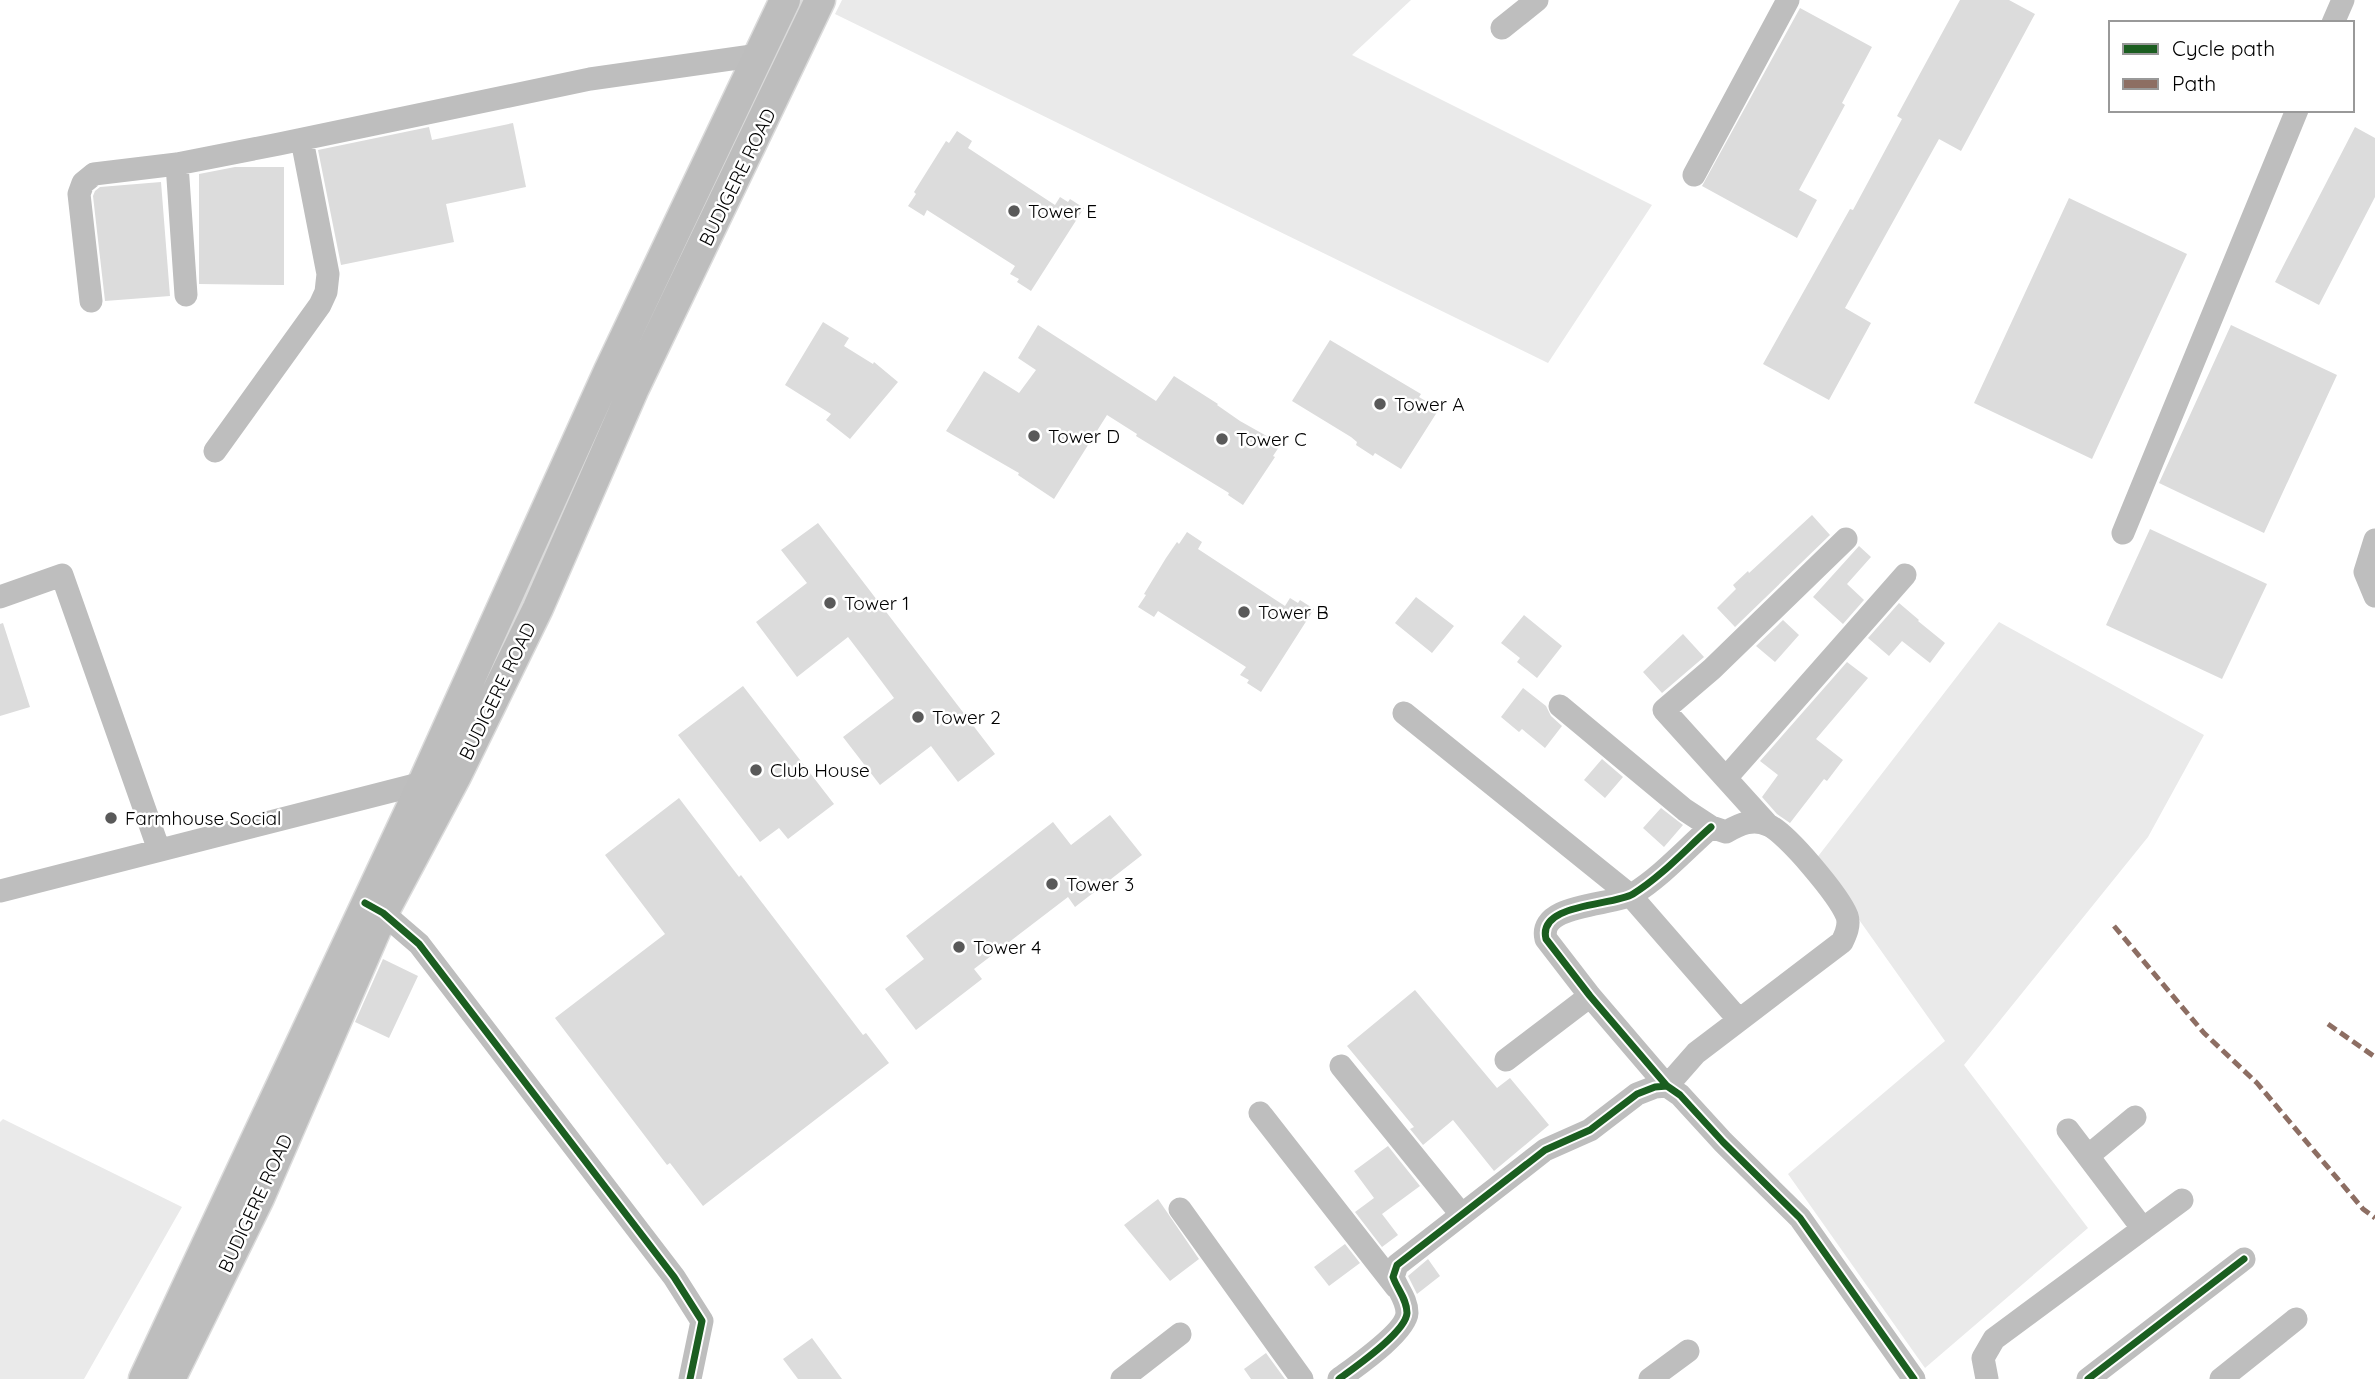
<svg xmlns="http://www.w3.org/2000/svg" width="2375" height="1379" viewBox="0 0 2375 1379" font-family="Quicksand,sans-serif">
	<rect width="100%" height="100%" fill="#fff"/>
	<path fill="#eaeaea" d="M842,0h569l-59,55 300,150 -104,158 -713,-349z
		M1999,622l205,113 -56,102 -184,228 124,163 -163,140 -137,-194 157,-133 -129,-182z
		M3,1119l179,88 -98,172h-84v-257z"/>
	<path fill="#dcdcdc" d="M1960,0h49l26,14 -74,137 -22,-12 -94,169 26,15 -42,77 -66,-36 87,-155 3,1 49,-91 -5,-3z
		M1800,8l72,39 -30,56 3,2 -46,85 18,10 -20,38 -95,-52z
		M513,123l13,64 -80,17 8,38 -113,23 -23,-115 111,-23 3,13z
		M2355,127l20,11v59l-56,108 -44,-23z
		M957,131l15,10 -4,7 87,57 5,-8 8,5 2,-3 14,9 -53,83 -14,-9 2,-3 -9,-5 5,-8 -88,-56 -3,6 -16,-10 8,-12 -2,-2 32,-51 3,2z
		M235,167h49v118l-85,-1v-110z
		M161,182l9,114 -65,5 -12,-105 2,-5 5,-4z
		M2069,198l118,56 -95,205 -118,-56z
		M823,322l26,16 -5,8 29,18 1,-2 24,20 -48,57 -24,-19 5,-6 -46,-29z
		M1038,325l118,76 18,-25 44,28 -1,1 23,16 41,23 -8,12 2,1 -32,48 -15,-10 1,-2 -93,-57 1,-2 -30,-19 -53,84 -36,-24 1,-2 -73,-42 38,-60 35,22 17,-23 -18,-12z
		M2231,325l106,50 -73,158 -105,-50z
		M1330,340l91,54 -2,3 20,12 -38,60 -26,-16 -2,3 -17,-11 1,-3 -6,-5 -59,-36z
		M1812,515l18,20 -95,92 -18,-19 19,-19 -3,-4 15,-14 1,2z
		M818,523l177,231 -37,28 -27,-36 -51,39 -37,-48 51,-39 -30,-40 -16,-21 -51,40 -41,-55 51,-39 -26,-33z
		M2150,529l117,55 -45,95 -116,-54z
		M1187,532l15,10 -4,7 87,57 5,-8 8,5 2,-3 14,9 -53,83 -14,-9 2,-3 -9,-5 6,-8 -88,-56 -4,6 -16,-10 8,-12 -2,-1 22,-36 11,-16 2,2z
		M1859,546l12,11 -24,27 17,16 -21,24 -30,-27z
		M1416,597l38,29 -22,27 -37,-30z
		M1899,603l20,17 -1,1 27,22 -15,20 -28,-22 -13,15 -21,-18z
		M1524,615l38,31 -25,32 -20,-16 3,-4 -19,-15z
		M1783,620l16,15 -24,27 -19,-16z
		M3,623l27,84 -30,9v-92z
		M1683,634l21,23 -42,36 -19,-21z
		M1847,662l21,16 -52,61 27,21 -16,21 -3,-2 -34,44 -13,-9 -15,-17 16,-22 -18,-14z
		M743,686l91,118 -46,35 -9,-11 -19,14 -82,-107z
		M1523,688l23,18 5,10 11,10 -17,22 -23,-19 -3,3 -18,-15z
		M1602,759l21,18 -18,21 -21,-18z
		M679,798l60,79 2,-2 122,160 3,-2 23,30 -186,143 -33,-43 -3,2 -112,-147 110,-84 -60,-79z
		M1661,808l22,17 -19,22 -21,-19z
		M1110,815l32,40 -67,52 -7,-10 -94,72 8,10 -66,51 -31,-41 39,-30 -18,-23 147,-114 18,23z
		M383,959l35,17 -29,62 -34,-16z
		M1415,990l82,98 13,-10 39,47 -55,46 -41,-51 -30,25 -13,-16 4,-2 -67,-81z
		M1388,1146l32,40 -38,28 16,21 -16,12 -27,-35 19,-14 -20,-27z
		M1158,1199l41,60 -29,22 -46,-56z
		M1345,1244l15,19 -31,23 -15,-19z
		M1428,1259l12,17 -23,18 -9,-18z
		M812,1338l30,41h-44l-15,-20z
		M1266,1353l19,26h-34l-7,-10z"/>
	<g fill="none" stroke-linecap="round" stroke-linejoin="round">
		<defs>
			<path id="major" d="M144,1379l279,-596 186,-412 176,-371
				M170,1379l89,-181 124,-285 73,-137 82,-168 96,-220 186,-388"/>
		</defs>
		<use href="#major" stroke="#dbdbdb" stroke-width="33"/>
		<path stroke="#bebebe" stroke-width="23" d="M2333,23l10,-23
			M1502,28l35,-28
			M177,164l9,131
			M1694,175l94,-175
			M91,301l-12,-107 4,-11 11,-9 83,-10 102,-20 311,-65 169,-24
			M215,451l105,-146 6,-13 2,-18 -26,-134
			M2123,533l174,-423
			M2375,540l-10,32 10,24
			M0,597l62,-22 97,275
			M1560,706l125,104 26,17 15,5c14,-8 27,-14 42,-7 19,8 71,71 79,91 3,9 -1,18 -5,26l-146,111 -29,33
			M1404,713l227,183 108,124
			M1726,778l179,-203
			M1768,825l-104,-115 48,-41 134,-130
			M1711,827c-25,22 -49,49 -78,67 -20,12 -96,9 -87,45l44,57 77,90 13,9 43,47 77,76 114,161
			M0,891l423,-108
			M371,907l12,6 36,31 255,333 28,44 -12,58
			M1506,1060l84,-64
			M1341,1066l120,148
			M1260,1113l136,174
			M2068,1130l75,99
			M2088,1156l47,-39
			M1180,1209l122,170
			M1122,1379l58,-45
			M1339,1379c16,-12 67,-47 68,-66 0,-14 -10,-24 -14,-36l4,-12 148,-115 45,-20 47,-36 18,-7 12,-1
			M1650,1379l38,-28
			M1987,1379l-4,-21 11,-19 188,-139
			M2088,1379l156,-120
			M2221,1379l75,-60"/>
		<use href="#major" stroke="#bdbdbd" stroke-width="30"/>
		<path stroke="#8d6e63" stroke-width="5" stroke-dasharray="10 5" stroke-linecap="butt" d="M2114,926l90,107 53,50 106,126 12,9
			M2328,1024l47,33"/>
		<defs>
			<path id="cycleway" d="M1711,827c-25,22 -49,49 -78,67 -20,12 -96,9 -87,45l44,57 77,90 13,9 43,47 77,76 114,161
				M365,903l18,10 36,31 255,333 28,44 -12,58
				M1339,1379c16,-12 67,-47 68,-66 0,-14 -10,-24 -14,-36l4,-12 148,-115 45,-20 47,-36 18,-7 12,-1
				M2088,1379l156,-120"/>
		</defs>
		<use href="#cycleway" stroke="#fff" stroke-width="11"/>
		<use href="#cycleway" stroke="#1b5e20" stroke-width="7"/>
	</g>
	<g fill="#595959" stroke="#fff" stroke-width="2.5">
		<circle cx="1014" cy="211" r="7"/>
		<circle cx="1380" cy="404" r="7"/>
		<circle cx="1034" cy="436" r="7"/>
		<circle cx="1222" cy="439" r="7"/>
		<circle cx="830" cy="603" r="7"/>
		<circle cx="1244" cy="612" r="7"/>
		<circle cx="918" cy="717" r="7"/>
		<circle cx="756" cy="770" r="7"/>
		<circle cx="111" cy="818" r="7"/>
		<circle cx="1052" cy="884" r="7"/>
		<circle cx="959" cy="947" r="7"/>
	</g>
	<g text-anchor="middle" stroke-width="5" stroke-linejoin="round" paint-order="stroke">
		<g font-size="19" fill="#000" stroke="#fff">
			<text transform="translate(737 177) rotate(-64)" y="7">BUDIGERE ROAD</text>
			<text transform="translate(497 691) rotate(-64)" y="7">BUDIGERE ROAD</text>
			<text transform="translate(255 1203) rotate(-65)" y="7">BUDIGERE ROAD</text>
		</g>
		<g font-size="19" fill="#000" stroke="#fff" text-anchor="start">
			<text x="1028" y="218">Tower E</text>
			<text x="1394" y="411">Tower A</text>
			<text x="1048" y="443">Tower D</text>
			<text x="1236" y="446">Tower C</text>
			<text x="844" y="610">Tower 1</text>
			<text x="1258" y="619">Tower B</text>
			<text x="932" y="724">Tower 2</text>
			<text x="770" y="777">Club House</text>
			<text x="125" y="825">Farmhouse Social</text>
			<text x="1066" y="891">Tower 3</text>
			<text x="973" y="954">Tower 4</text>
		</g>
	</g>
	<rect x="2109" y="21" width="245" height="91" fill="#ffffff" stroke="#999999" stroke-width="2"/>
	<rect x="2123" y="44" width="35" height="10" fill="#1b5e20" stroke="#999999" stroke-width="2"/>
	<text x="2172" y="56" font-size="21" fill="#000000">Cycle path</text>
	<rect x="2123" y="79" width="35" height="10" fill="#8d6e63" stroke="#999999" stroke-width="2"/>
	<text x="2172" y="91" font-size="21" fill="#000000">Path</text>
</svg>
